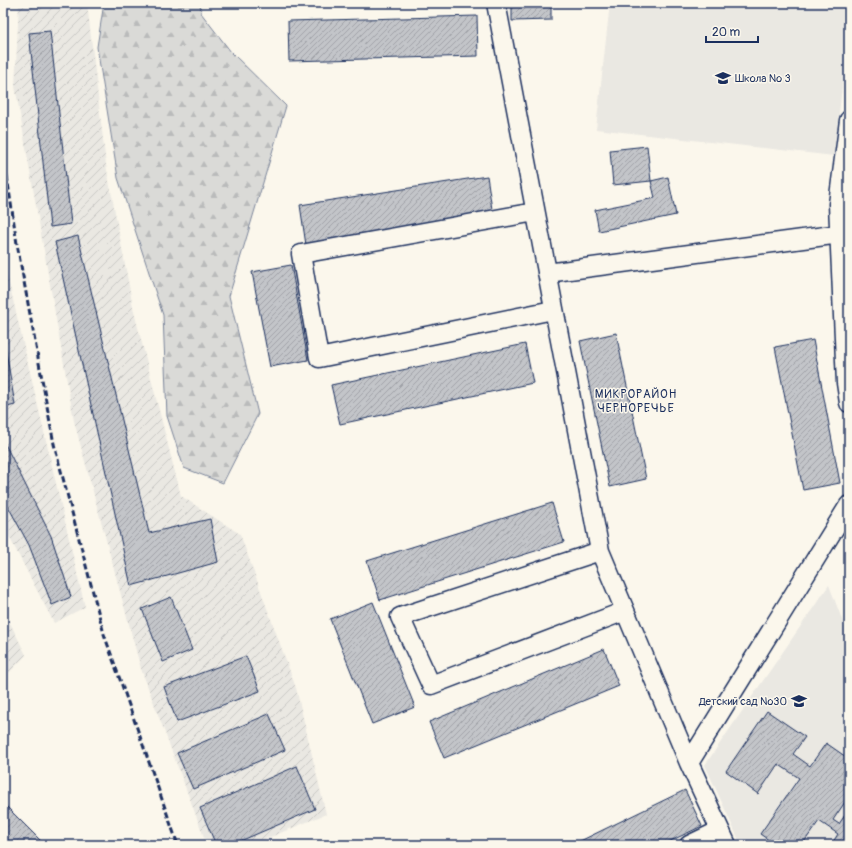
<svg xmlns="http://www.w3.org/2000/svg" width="852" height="848" viewBox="0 0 852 848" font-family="Pangolin,sans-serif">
	<defs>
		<pattern id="industrial-furrows" width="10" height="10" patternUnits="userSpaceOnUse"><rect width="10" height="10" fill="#eae8e2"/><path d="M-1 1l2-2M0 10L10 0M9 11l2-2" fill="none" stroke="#c8c7c4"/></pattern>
		<pattern id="forest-firs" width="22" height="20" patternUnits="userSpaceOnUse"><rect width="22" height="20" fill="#dadad7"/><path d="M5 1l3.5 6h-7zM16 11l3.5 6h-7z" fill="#babbbb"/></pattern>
		<pattern id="building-hatch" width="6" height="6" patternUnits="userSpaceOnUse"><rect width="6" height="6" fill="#c3c5c9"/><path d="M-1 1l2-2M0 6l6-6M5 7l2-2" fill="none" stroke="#9ea0a6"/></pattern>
	</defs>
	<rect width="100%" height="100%" fill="#fbf7ec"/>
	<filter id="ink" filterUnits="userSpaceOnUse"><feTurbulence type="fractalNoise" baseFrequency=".025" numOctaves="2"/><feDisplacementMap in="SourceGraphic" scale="8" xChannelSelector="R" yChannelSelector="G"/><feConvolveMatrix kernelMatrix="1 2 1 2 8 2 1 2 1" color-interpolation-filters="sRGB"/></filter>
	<g filter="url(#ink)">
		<path fill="#eae8e2" d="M610,3h239v24l-15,129 -238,-27z
			M829,585l20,53v207h-108l-36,-80z"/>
		<path fill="url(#industrial-furrows)" d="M19,3h68l19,162 28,147 47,184 59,38 56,154 30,126 -75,31h-44l-66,-176 -67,-248 -59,-335z
			M3,247l3,23 79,337 -31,16 -51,-98z
			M3,609l23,46 -23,24z"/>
		<path fill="url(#forest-firs)" stroke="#7a849a" d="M104,3h96l1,10 30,39 55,54 -57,190 29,118 -35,69 -39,-15 -17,-52 -4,-101 -45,-137 -21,-131z"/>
		<path fill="url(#building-hatch)" stroke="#1b2f5e" d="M222,3h41v3h-41z
			M512,3h39v17l-39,1z
			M477,16l1,40 -189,5 -1,-40z
			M50,31l21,193 -21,3 -21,-194z
			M647,146l4,35 -38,4 -3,-35z
			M487,176l6,40 -187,29 -6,-40z
			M668,177l8,38 -77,16 -4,-21 60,-12 -4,-17z
			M78,236l71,297 61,-14 8,43 -87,24 -76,-344z
			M291,265l17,95 -38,7 -18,-95z
			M3,333l12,72 -12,3z
			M616,333l30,146 -36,8 -30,-146z
			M813,340l27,143 -37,7 -28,-143z
			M525,344l8,39 -193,41 -9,-39z
			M3,440l48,96 20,61 -19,8 -23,-60 -26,-48z
			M552,503l12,39 -184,58 -13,-39z
			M171,597l21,53 -29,12 -21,-53z
			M373,602l42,105 -43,17 -42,-105z
			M604,649l15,37 -175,72 -15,-36z
			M246,656l14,35 -83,31 -13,-35z
			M767,711l38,26 -12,17 17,12 16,-23 23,16v37l-16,24 6,4 10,-15v36h-18l7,-11 -19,-13 -17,24h-26l-16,-11 39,-56 -21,-14 -20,30 -32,-23z
			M269,714l16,36 -92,39 -16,-36z
			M297,766l18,43 -84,36h-15l-16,-37z
			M685,790l17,36 -40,19h-90z
			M3,803l42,42h-42z"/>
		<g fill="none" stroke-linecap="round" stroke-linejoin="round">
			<defs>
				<path id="street" d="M496,3l104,548 89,212 160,-258
					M849,120l-11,84 8,179 3,20
					M535,212l-234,42 18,104 234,-48
					M547,273l293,-39
					M600,551l-200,66 31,68 194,-74
					M689,763l38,82
					M689,845l31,-15"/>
			</defs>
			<use href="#street" stroke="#1b2f5e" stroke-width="21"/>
			<use href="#street" stroke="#fbf7ec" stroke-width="18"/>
			<path stroke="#1b2f5e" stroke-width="3" stroke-dasharray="6 3" stroke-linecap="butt" d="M3,149l14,95 37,200 50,190 74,211"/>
		</g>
	</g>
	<defs>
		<symbol id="school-bare" viewBox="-9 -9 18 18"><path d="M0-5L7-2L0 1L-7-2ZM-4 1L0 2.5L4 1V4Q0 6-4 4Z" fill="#1b2f5e" stroke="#fbf7ec" stroke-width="2.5" paint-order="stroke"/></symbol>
	</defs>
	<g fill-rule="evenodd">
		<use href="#school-bare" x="712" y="67" width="22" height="22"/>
		<use href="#school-bare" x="788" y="690" width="22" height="22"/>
	</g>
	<g text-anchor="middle" stroke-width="3" stroke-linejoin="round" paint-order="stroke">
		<g font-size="11" fill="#1b2f5e" stroke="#fbf7ec" text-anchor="start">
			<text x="735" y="82">Школа № 3</text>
			<text x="787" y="705" text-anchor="end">Детский сад №30</text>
		</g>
		<g font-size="12" letter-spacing="1" fill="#1b2f5e" stroke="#fbf7ec">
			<text x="636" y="398">МИКРОРАЙОН<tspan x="636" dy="14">ЧЕРНОРЕЧЬЕ</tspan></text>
		</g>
	</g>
	<rect width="852" height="848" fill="none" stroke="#fbf7ec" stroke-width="16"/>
	<rect x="8" y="8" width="836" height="832" fill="none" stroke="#1b2f5e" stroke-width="1.5" filter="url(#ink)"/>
	<path d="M706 36v6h52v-6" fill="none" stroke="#1b2f5e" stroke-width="2"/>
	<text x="712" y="36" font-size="12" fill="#1b2f5e" stroke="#fbf7ec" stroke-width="3" paint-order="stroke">20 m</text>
</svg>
